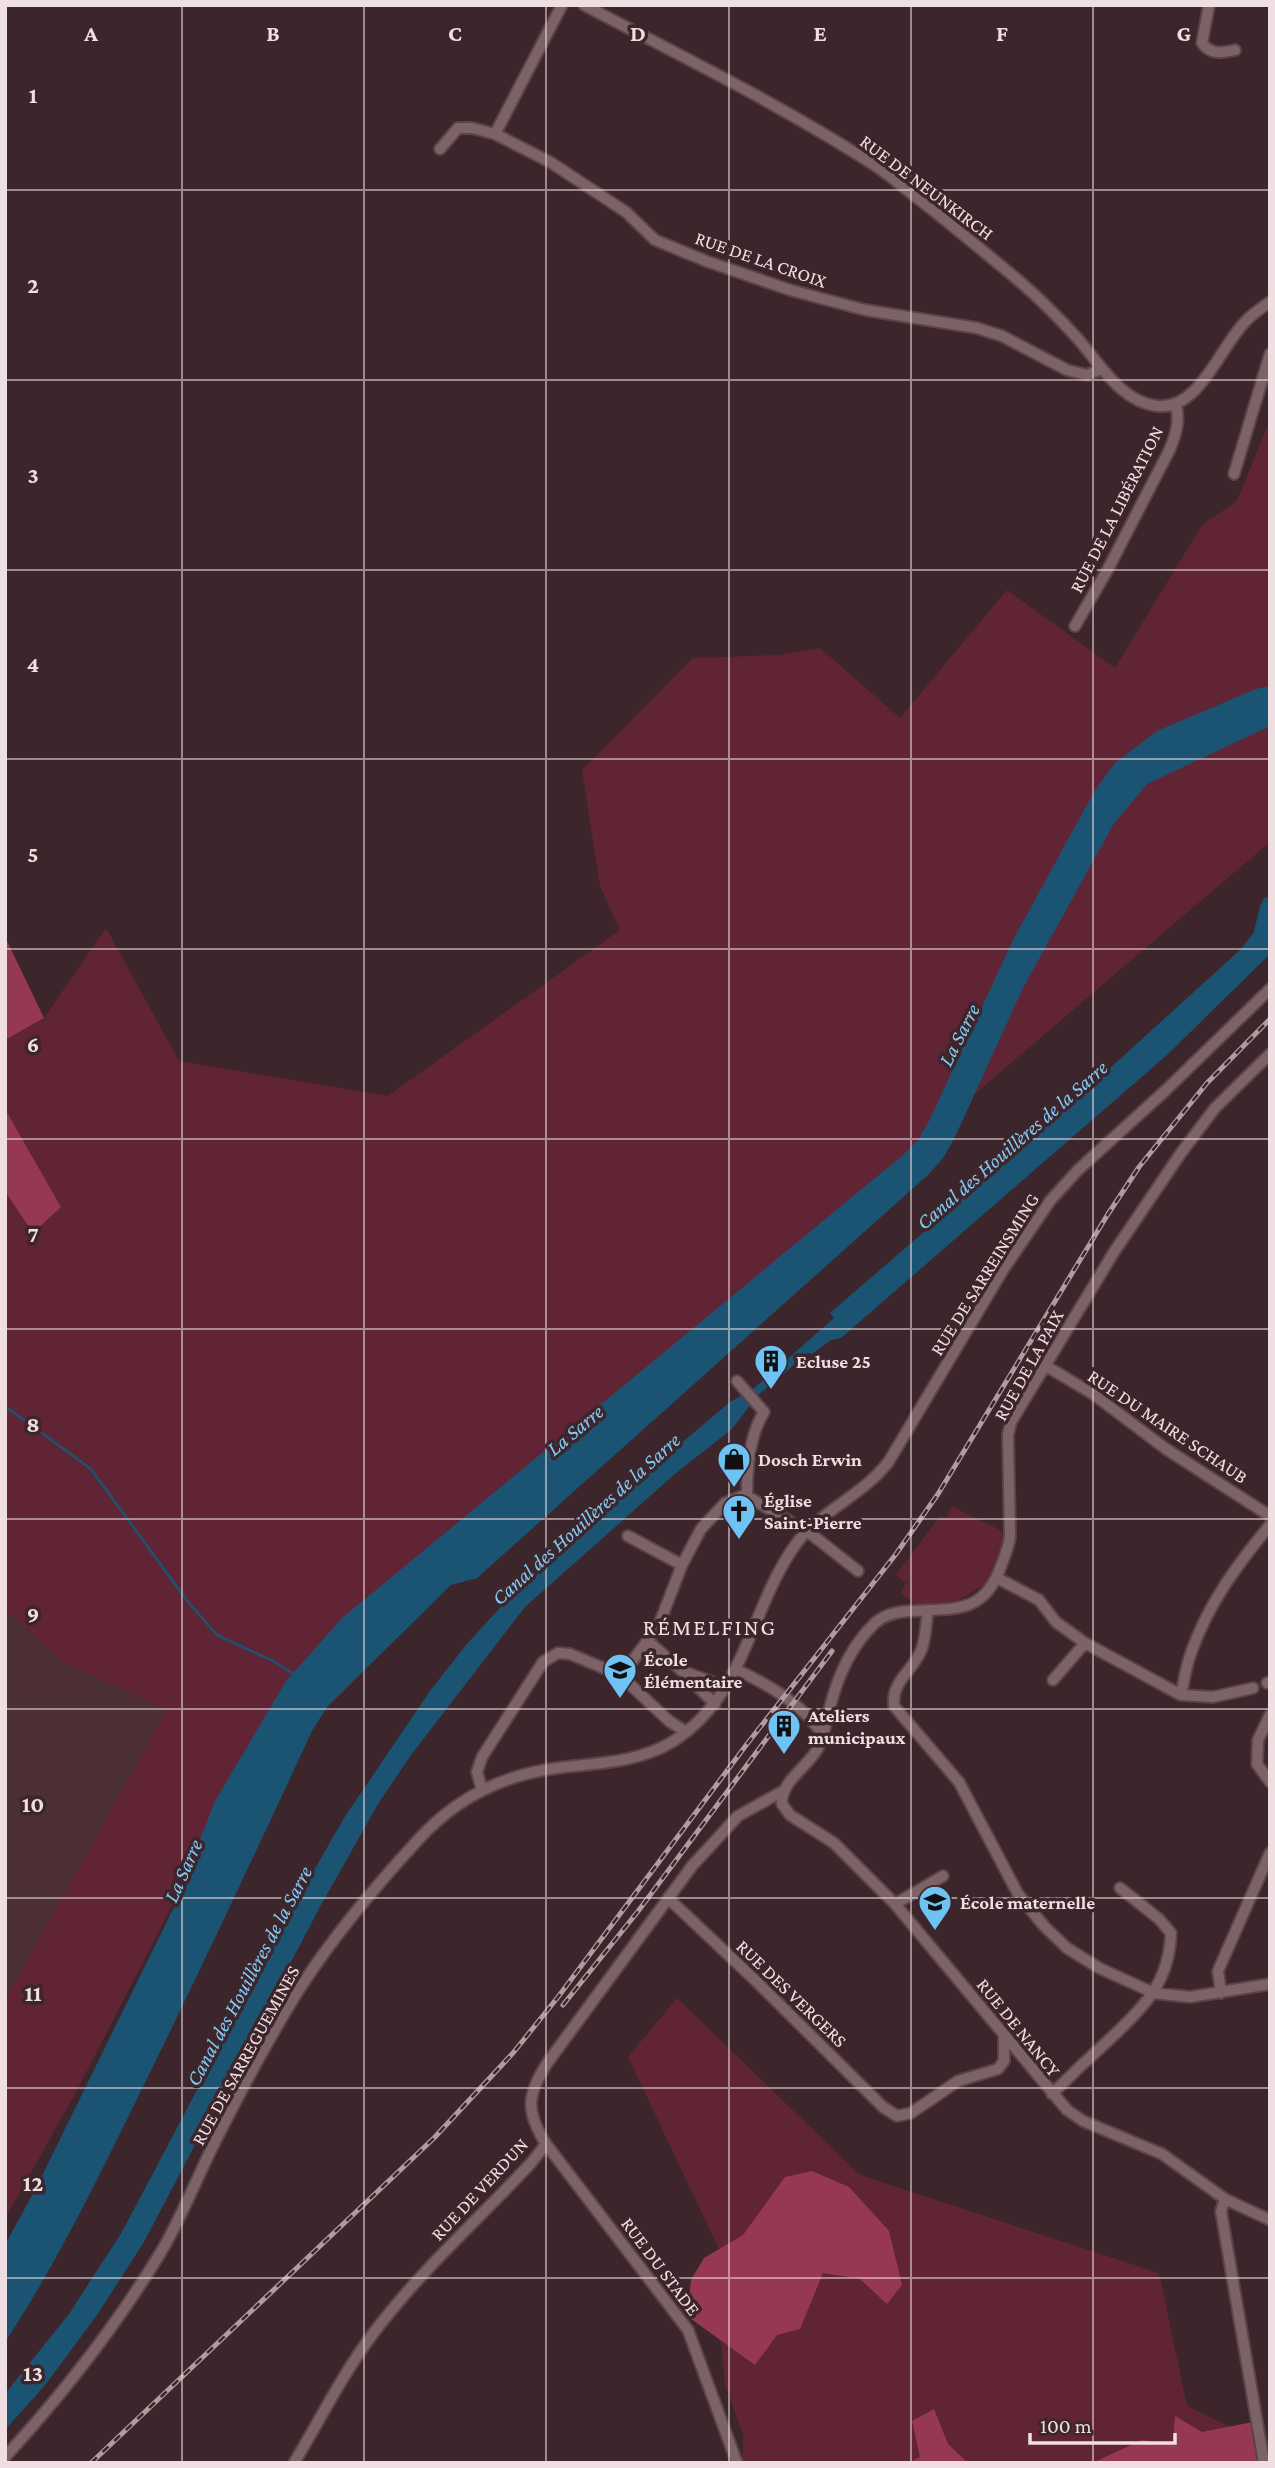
<svg xmlns="http://www.w3.org/2000/svg" width="1275" height="2468" viewBox="0 0 1275 2468" font-family="'Crimson Pro',serif">
	<rect width="100%" height="100%" fill="#3c262b"/>
	<path fill="#4d3036" d="M5,1610l60,53 102,47 -162,290z"/>
	<path fill="#612435" d="M1270,420v422l-442,377 -488,408 -168,279 -97,188 -70,125v-219l162,-290 -102,-47 -60,-53v-419l28,42 28,-26 -56,-98v-69l39,-22 62,-90 73,133 209,35 232,-166 -20,-44 -18,-116 111,-112 87,-3 40,-7 80,70 107,-128 108,78 87,-143 35,-24z
		M953,1507l49,24 2,6 -17,46 -30,18 -41,4 -15,-12 5,-10 -10,-8 44,-59 6,2z
		M677,1998l183,177 299,98 28,133 83,41v16h-527v-29l-18,-49 -8,-80 10,-39 -99,-209z"/>
	<path fill="#963854" d="M5,937l39,81 -39,22z
		M5,1109l56,98 -28,26 -28,-42z
		M812,2171l37,16 40,44 13,54 -15,19 -27,-25 -37,-6 -23,56 -23,6 -22,30 -68,-49 4,-36 13,-22 39,-23 42,-58z
		M934,2409l14,35 20,19h-60l12,-6 -8,-36z
		M1175,2416l27,16 51,-10 11,41h-172l50,-23 31,4z"/>
	<path fill="#1b5473" d="M1270,686v40l-123,58 -34,41 -90,163 -69,151 -11,19 -14,16 -452,404 -26,7 -124,122 -15,24c-59,127 -118,253 -180,378 -39,79 -78,159 -127,233v-97l31,-57 138,-281 41,-106 71,-120 56,-63 561,-463 15,-15 11,-19 84,-181 82,-150 20,-27 42,-32 99,-42z
		M1270,896v58l-103,101 -326,283 -10,2 -19,14 -4,-1 -51,43 -25,33 -56,44 -151,134 -114,148 -33,49 -57,101 -177,337 -47,73 -51,69 -41,46v-36l64,-80 53,-82 179,-339 43,-75 86,-127 36,-46 51,-56 66,-63 147,-124 22,-12 82,-72 -4,-5 203,-175 207,-188 14,-18 6,-26 4,-8z"/>
	<g fill="none" stroke-linecap="round" stroke-linejoin="round">
		<path stroke="#1b5473" stroke-width="2.5" d="M5,1406l86,63 97,133 29,33 58,27 20,13"/>
		<defs>
			<path id="minor" d="M584,5c95,50 193,98 284,156 15,9 29,21 43,32 36,28 71,57 107,87 21,18 41,38 60,59 22,25 43,63 79,67 42,5 63,-59 88,-84 7,-8 16,-14 25,-20
				M1209,5l-7,38c9,12 20,10 33,7
				M495,134l67,-129
				M440,149l18,-21h14l23,6 55,28 76,50 29,28 51,21 84,29 75,20 112,18 25,8 65,34 20,5 14,-6
				M1234,474l36,-120
				M1075,626l33,-57 61,-118c7,-16 11,-29 7,-47
				M1046,1366l47,28 73,55 104,67
				M737,1381l27,31c-15,24 -17,57 -17,85
				M628,1536l54,29
				M997,1578l42,22 17,22 29,21 96,52 32,2 40,-9
				M928,1610c-2,12 -2,26 -6,38 -7,22 -31,32 -28,58l65,76 59,112 26,32 23,22 32,20 55,25 36,4 80,-13
				M648,1641l34,30
				M735,1669c32,15 70,36 88,67
				M621,1676l37,-49 24,-62 19,-36 24,-26 17,-7 10,3 59,35 47,37
				M1053,1680l32,-37
				M1267,1683l3,-1
				M1181,1695c3,-14 5,-29 10,-42 17,-49 46,-88 79,-128
				M715,1704l-33,-33 44,16
				M1270,1715l-12,25 -1,24 13,18
				M482,1790l-5,-18 5,-15 61,-95 15,-9 12,1 43,18 8,4 48,45 17,11
				M782,1804c-2,-22 26,-37 36,-56 6,-13 9,-27 12,-41 8,-32 21,-61 45,-84 10,-9 22,-11 34,-12 45,-3 75,4 92,-45 4,-10 8,-20 9,-30l-2,-101 3,-13 103,-170 67,-99 34,-45 55,-54
				M782,1804l8,11 44,28 61,61 172,206 16,11 79,33 63,45 45,21
				M668,1898l88,83 127,126 14,9 14,-3 47,-32 40,-12 6,-8v-25
				M895,1904l48,-28
				M1221,1993l-3,-22 52,-118
				M1052,2094c19,-19 39,-38 59,-56 34,-33 58,-55 60,-105l-12,-14 -39,-31
				M1225,2199l-4,12 43,252
				M5,2457c56,-61 113,-134 156,-205 19,-32 33,-67 49,-100 24,-48 49,-96 76,-141 36,-62 84,-119 132,-171 37,-41 85,-65 139,-72 40,-5 80,-5 115,-26 75,-47 77,-133 124,-198 25,-34 68,-49 93,-83l114,-191 47,-69 28,-31 88,-80 104,-101
				M294,2463c26,-43 48,-88 78,-128 47,-63 106,-115 159,-172l15,-19
				M737,2463l-49,-133 -142,-186c-21,-33 -19,-50 2,-82l144,-196 46,-50 45,-25"/>
		</defs>
		<use href="#minor" stroke="#584449" stroke-width="14"/>
		<use href="#minor" stroke="#7d6268" stroke-width="10"/>
		<defs>
			<path id="rail" d="M563,2005l76,-95 193,-259
				M91,2463l343,-325 79,-85 45,-56 189,-253 149,-190 42,-60 170,-280 31,-47 68,-84 63,-64"/>
		</defs>
		<use href="#rail" stroke="#ae9ca0" stroke-width="5"/>
		<use href="#rail" stroke="#3c262b" stroke-width="2.5" stroke-dasharray="8" stroke-linecap="butt"/>
	</g>
	<path fill="none" stroke="#efdfe2" stroke-width="2" stroke-opacity="0.55" d="M182,5v2458M364,5v2458M546,5v2458M729,5v2458M911,5v2458M1093,5v2458M5,190h1265M5,380h1265M5,570h1265M5,759h1265M5,949h1265M5,1139h1265M5,1329h1265M5,1519h1265M5,1709h1265M5,1898h1265M5,2088h1265M5,2278h1265"/>
	<defs>
		<symbol id="building-pin" viewBox="-11 -11 22 30"><path d="M0 17L-7.5 6A9.5 9.5 0 1 1 7.5 6Z" fill="#6fc2f4" stroke="#3c262b"/><path d="M-4-6H4V6H1V3H-1V6H-4ZM-2.5-4.3h1.7v1.8h-1.7ZM.8-4.3h1.7v1.8H.8ZM-2.5-1h1.7V.8h-1.7ZM.8-1h1.7V.8H.8Z" fill="#111"/></symbol>
		<symbol id="shop-pin" viewBox="-11 -11 22 30"><path d="M0 17L-7.5 6A9.5 9.5 0 1 1 7.5 6Z" fill="#6fc2f4" stroke="#3c262b"/><path d="M-5-2.5h2.3a2.7 3.5 0 0 1 5.4 0H5L5.5 6h-11ZM-1.5-2.5h3a1.5 2.3 0 0 0-3 0Z" fill="#111"/></symbol>
		<symbol id="church-pin" viewBox="-11 -11 22 30"><path d="M0 17L-7.5 6A9.5 9.5 0 1 1 7.5 6Z" fill="#6fc2f4" stroke="#3c262b"/><path d="M-1.2-6h2.4v3.5h3.3v2.4h-3.3V6h-2.4V-.1h-3.3v-2.4h3.3Z" fill="#111"/></symbol>
		<symbol id="school-pin" viewBox="-11 -11 22 30"><path d="M0 17L-7.5 6A9.5 9.5 0 1 1 7.5 6Z" fill="#6fc2f4" stroke="#3c262b"/><path d="M0-5L7-2L0 1L-7-2ZM-4 1L0 2.5L4 1V4Q0 6-4 4Z" fill="#111"/></symbol>
	</defs>
	<g fill-rule="evenodd">
		<use href="#building-pin" x="752" y="1342" width="38" height="52"/>
		<use href="#shop-pin" x="715" y="1440" width="38" height="52"/>
		<use href="#church-pin" x="720" y="1492" width="38" height="52"/>
		<use href="#school-pin" x="601" y="1651" width="38" height="52"/>
		<use href="#building-pin" x="765" y="1707" width="38" height="52"/>
		<use href="#school-pin" x="916" y="1883" width="38" height="52"/>
	</g>
	<g text-anchor="middle" stroke-width="7" stroke-linejoin="round" paint-order="stroke">
		<g font-size="19" fill="#efdfe2" stroke="#3c262b">
			<text transform="translate(927 187) rotate(37)" y="7">RUE DE NEUNKIRCH</text>
			<text transform="translate(761 259) rotate(19)" y="7">RUE DE LA CROIX</text>
			<text transform="translate(1116 509) rotate(-63)" y="7">RUE DE LA LIBÉRATION</text>
			<text transform="translate(984 1274) rotate(-58)" y="7">RUE DE SARREINSMING</text>
			<text transform="translate(1028 1365) rotate(-61)" y="7">RUE DE LA PAIX</text>
			<text transform="translate(1168 1426) rotate(34)" y="7">RUE DU MAIRE SCHAUB</text>
			<text transform="translate(792 1993) rotate(44)" y="7">RUE DES VERGERS</text>
			<text transform="translate(1019 2027) rotate(51)" y="7">RUE DE NANCY</text>
			<text transform="translate(245 2055) rotate(-61)" y="7">RUE DE SARREGUEMINES</text>
			<text transform="translate(479 2189) rotate(-47)" y="7">RUE DE VERDUN</text>
			<text transform="translate(661 2266) rotate(53)" y="7">RUE DU STADE</text>
		</g>
		<g font-size="19" font-weight="bold" fill="#efdfe2" stroke="#3c262b" text-anchor="start">
			<text x="796" y="1368">Ecluse 25</text>
			<text x="758" y="1466">Dosch Erwin</text>
			<text x="764" y="1507">Église<tspan x="764" dy="22">Saint-Pierre</tspan></text>
			<text x="644" y="1666">École<tspan x="644" dy="22">Élémentaire</tspan></text>
			<text x="808" y="1722">Ateliers<tspan x="808" dy="22">municipaux</tspan></text>
			<text x="960" y="1909">École maternelle</text>
		</g>
		<g font-size="21" font-style="italic" fill="#83cbf7" stroke="#3c262b">
			<text transform="translate(959 1035) rotate(-63)" y="7">La Sarre</text>
			<text transform="translate(1012 1145) rotate(-41)" y="7">Canal des Houillères de la Sarre</text>
			<text transform="translate(575 1430) rotate(-40)" y="7">La Sarre</text>
			<text transform="translate(586 1519) rotate(-42)" y="7">Canal des Houillères de la Sarre</text>
			<text transform="translate(183 1871) rotate(-66)" y="7">La Sarre</text>
			<text transform="translate(249 1976) rotate(-62)" y="7">Canal des Houillères de la Sarre</text>
		</g>
		<g font-size="23" letter-spacing="2" fill="#efdfe2" stroke="#3c262b">
			<text x="710" y="1635">RÉMELFING</text>
		</g>
	</g>
	<g font-size="23" text-anchor="middle" font-weight="bold" fill="#efdfe2" stroke="#3c262b" stroke-width="7" stroke-linejoin="round" paint-order="stroke">
		<text x="91" y="41">A</text>
		<text x="273" y="41">B</text>
		<text x="455" y="41">C</text>
		<text x="638" y="41">D</text>
		<text x="820" y="41">E</text>
		<text x="1002" y="41">F</text>
		<text x="1184" y="41">G</text>
		<text x="33" y="103">1</text>
		<text x="33" y="293">2</text>
		<text x="33" y="483">3</text>
		<text x="33" y="672">4</text>
		<text x="33" y="862">5</text>
		<text x="33" y="1052">6</text>
		<text x="33" y="1242">7</text>
		<text x="33" y="1432">8</text>
		<text x="33" y="1622">9</text>
		<text x="33" y="1812">10</text>
		<text x="33" y="2001">11</text>
		<text x="33" y="2191">12</text>
		<text x="33" y="2381">13</text>
	</g>
	<rect width="1275" height="2468" fill="none" stroke="#efdfe2" stroke-width="14"/>
	<path d="M1030 2433v10h145v-10" fill="none" stroke="#efdfe2" stroke-width="3.5"/>
	<text x="1040" y="2433" font-size="21" fill="#efdfe2" stroke="#3c262b" stroke-width="5" paint-order="stroke">100 m</text>
</svg>
